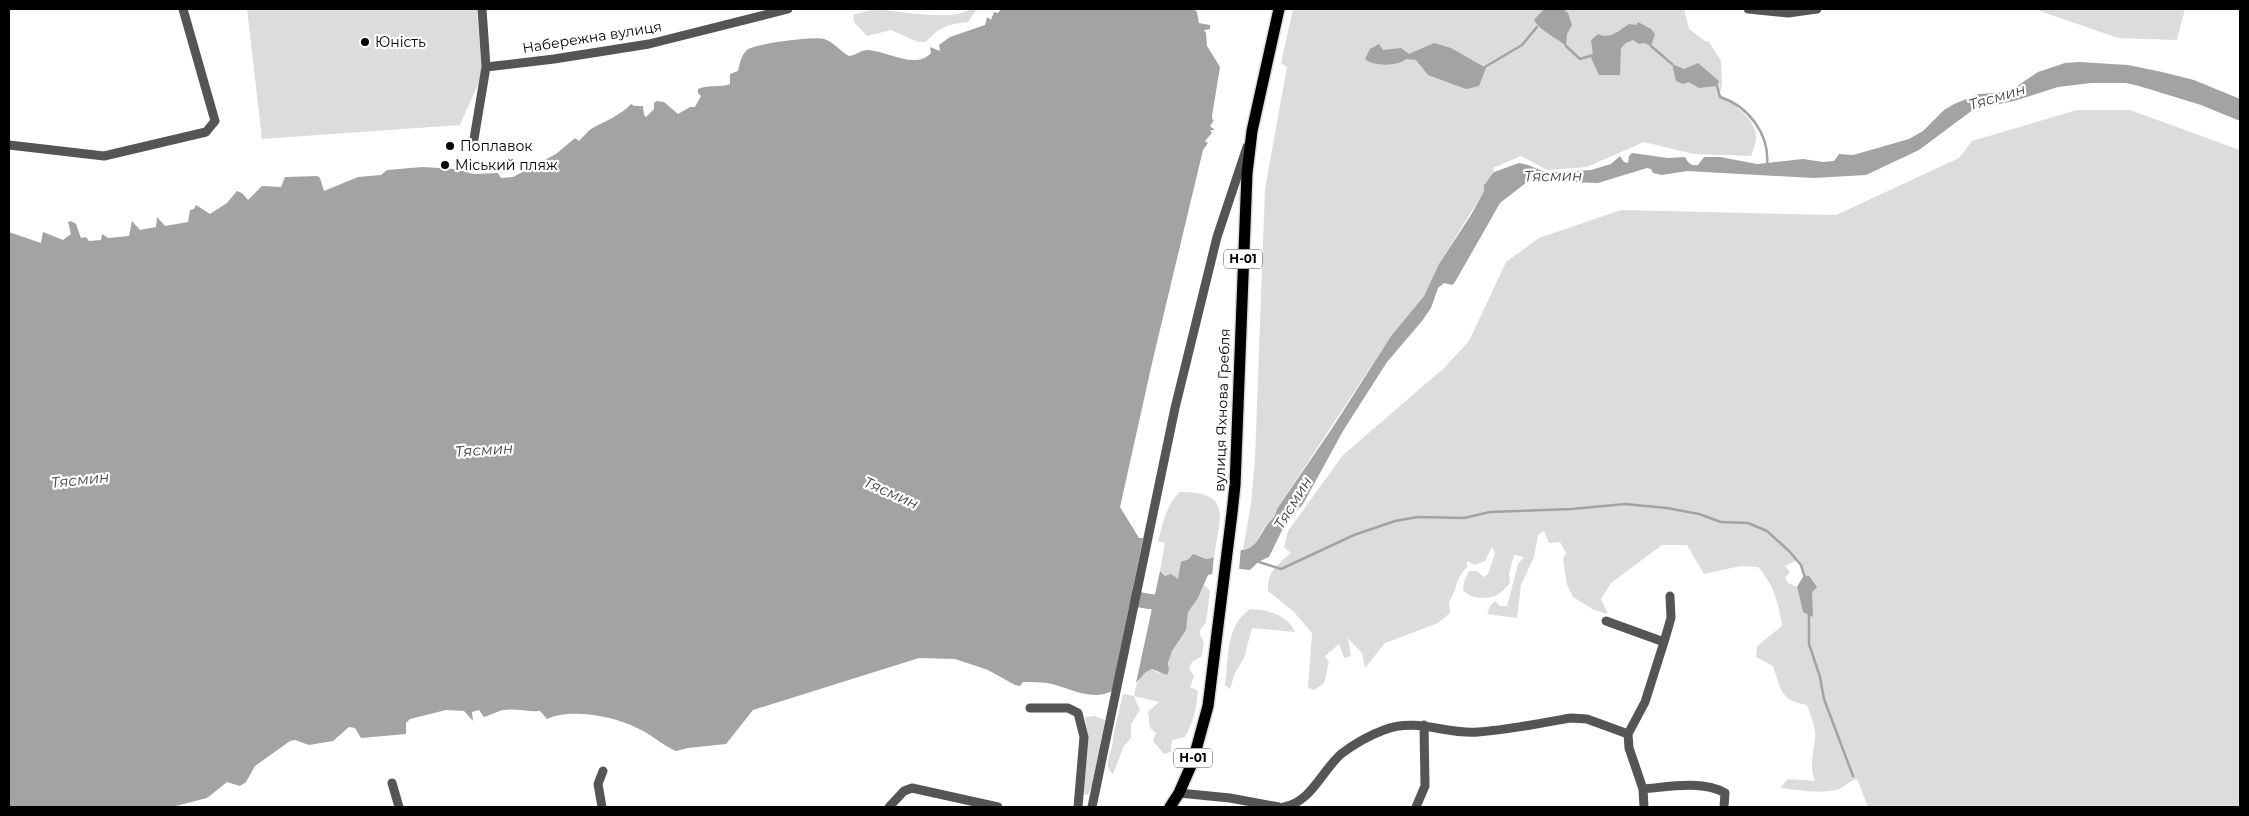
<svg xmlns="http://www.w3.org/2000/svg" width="2249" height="816" viewBox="0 0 2249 816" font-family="Montserrat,sans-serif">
	<rect width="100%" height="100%" fill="#fff"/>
	<path fill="#dcdcdc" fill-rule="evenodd" d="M247,9h230l5,66 -22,50 -198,14z
		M875,9c25,3 51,7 76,6 9,0 16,-6 26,-6l-9,13c-19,2 -29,5 -42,20h-8l-27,-12 -24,6 -13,-14 -1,-7z
		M1293,9h391l5,20 16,12 4,1 12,19 1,23 -2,10c13,11 36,24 36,43 0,6 -3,13 -5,19l-57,-2 -50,-12 -57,25 -40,3 -26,-14 -28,12 1,4 -10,13v6l-45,73 -15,32 -33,40 -114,173c-3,12 -7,10 -13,19 -5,8 -10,22 -21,22l8,-46 4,-45 10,-270 22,-122 -6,-4z
		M2034,9h151l-8,31 -59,-2z
		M2077,110h53l110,40v657h-372l-11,-28c-8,2 -14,9 -21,11 -17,4 -38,0 -56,-2l8,-9 27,2c-6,-16 -2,-26 0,-42 2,-9 -5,-25 -8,-34 -27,-4 -26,-16 -34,-39l-17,-9 1,-11 25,-20c-3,-22 -9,-43 -24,-59l-17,-1 -37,8 -17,-29h-25l-51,38 -10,16 7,15 -14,-4 -21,-13 -6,-12 -4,-26 3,-6 -6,-11 -11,1 -5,-12 -6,4 -4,22 -13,28 -4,33 -30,-4 3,-8 5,-5 5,5h7l11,-42 6,-7 -10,-2 -5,19 1,9c-4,4 -8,9 -13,12 -10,5 -27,4 -34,-5l1,-8 5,-11h8l7,6 4,-3 7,-21 -3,-6 -7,14 -10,4 -8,-4v6c-13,13 -9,22 -18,35l1,11 -12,10 -53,20 -20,25 -3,-15 -14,-15 3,18 -7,2 -5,-14 -14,12 4,6 -5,21 -10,7 -6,-2 4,-55 -19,-22 -25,-20c-1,-19 9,-26 23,-38l-7,-6 4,-16 55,-76 101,-87 25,-27 37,-79 33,-24 82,-28 215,5 123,-57 13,-17zM1797,560l7,15 5,1 -6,36 -6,-25 -9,-4 -3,-5 5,-6 -5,-6z
		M1180,492c54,0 39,26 34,66l-8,1 -7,-2 -21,22 -13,-3 -5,-5 5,-28 -7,-2c5,-17 8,-37 22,-49z
		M1204,585l6,6 -4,32 -6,7v5l4,7 -2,14 -10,6 -3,6 5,8 -4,11 8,4c-2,16 -4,31 -13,46l-13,3 -1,12 -7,2 -11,-13 3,-8 -6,-5 -2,-16 11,-10 -25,-6 6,14 -9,14v14l-7,8 -11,28c-12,-9 1,-24 0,-37l10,-43 11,2c2,-12 6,-22 18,-27l7,4 10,-3c-3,-14 8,-27 15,-39 4,-5 2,-13 4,-19 3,-8 12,-16 16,-27z
		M1250,609c18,1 37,5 45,23l-43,-4 -8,30 -9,15 -5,16 -5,-4c4,-28 0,-58 25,-76z
		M1095,716l10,4 -13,66 -4,9 -5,-1 5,-58 -3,-19z"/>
	<path fill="#a3a3a3" d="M1001,9h193l3,3 2,11 11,2v4l-6,1 2,3 1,13 13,21 -8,49v3l2,1 -4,6 5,4h-5l2,3 -7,8 3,2 -5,7 -50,209 -33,148 19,31h4l-31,153c-21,11 -44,-4 -65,-8 -8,-1 -16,-1 -24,-1l-3,4 -5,-1 -27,-15 -33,-11 -36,-1 -166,52 -27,34 -38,4 -12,3c-14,-6 -25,-17 -39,-23 -23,-12 -67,-20 -90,-9l-7,-8c-12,1 -24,-3 -36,-1 -7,1 -13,5 -20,7l-5,-7 -7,2 1,9 -9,-10 -18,-1 -36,9 -4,4v11l-45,4 -6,-10 -6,-1 -16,14 -24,4 -14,-5 -5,1 -35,25 -9,16 -6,4 -13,-4 -20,16 -35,9h-163v-575l32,11 2,-11 20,8 8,-6 -3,-12 3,-1 5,3 5,14 5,-1 3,4 12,-1 1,-6 6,4 21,-2 3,-15 8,9 16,-3 1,-10 8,9 23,-4 2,-12 4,-1 2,-4 14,9 17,-11 10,-12 5,2 6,7 14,-14 19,1 4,-10 32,-1 3,2 4,13 34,-14 23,-2 6,-5 35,-3 34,2 17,5 25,-1 3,5 12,-1 43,-23 19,-16 4,3c4,-4 8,-9 12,-12 14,-8 29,-13 40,-25l3,2h9l1,9 2,2 8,-8v-6l3,-2 7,1 14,12 12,-7h5l6,-11 -3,-3v-4c12,-5 21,-1 32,-5v-10l8,-3c2,-8 3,-16 9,-21 7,-6 66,-14 77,-11 10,3 16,12 25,17 7,-1 12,-6 19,-6 19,1 48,20 63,3l-1,-6 10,4 -1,-6 11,-8 35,-12 2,-8 4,3 3,-8 4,1z
		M1544,9h19l5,4 4,12 -5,9 -1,12c-9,-8 -27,-16 -32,-26z
		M1638,22l13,7 4,5 -4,12 -7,-3 -5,1 -6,-4 -7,3 -5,5 -1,27h-21l-8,-17 2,-3 -2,-15 7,-6c12,6 22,-4 31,-10l7,1z
		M1434,43l17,5 35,20 -7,18 -13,3 -38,-14 -12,-15 -10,-1c-7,7 -33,8 -41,0l5,-10 9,-5 4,6 18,-2 8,6z
		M2079,62l49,3 34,7 32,8 46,19v22l-39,-16 -62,-19 -13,-3h-35l-33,4 -44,14 -40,8 -55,41 -53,25 -53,3 -126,-7 -25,4 -9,-2 -2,-4 -4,-1 -49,15 -57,-2 -14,1 -27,21 -45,79 -3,3 -8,-2 -6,5 -7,20 -9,13 -35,41 -44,69 -40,73 -17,18 -17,35 -11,5 -8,8 -10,-1 -32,6 -10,23 -10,14 -2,18 -14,21 -4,12 1,7 -2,5 -15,-6 -6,3 -10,11 24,-112 5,5 6,-2 7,5 3,-17 8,-3 4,-5 13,5 32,-6 1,-3c15,1 19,-11 26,-22 5,-9 9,-7 12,-19l56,-82 58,-91 33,-40 15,-32 32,-49 13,-24v-6l10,-13 25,-9 9,2 19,8 44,-3 20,-6 9,-8 4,6 4,1 1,-7 3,-3 36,5 17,-1c3,6 6,9 13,8l6,-8h16l37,7 46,-5 20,3 11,-1 5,-7 14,1 56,-16 14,-8 21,-21 10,-6 25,-10 29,-2 30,-20 27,-9z
		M1698,63l21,18 -2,5 -18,2 -10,-6 -6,2 -7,-3 -4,-17 12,5z
		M1804,575l5,1 8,11 -5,5 1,25 -10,-5 -6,-25z"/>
	<path fill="#fff" d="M1241,547l-2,24 -27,5 2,-21 22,-4 2,-3z"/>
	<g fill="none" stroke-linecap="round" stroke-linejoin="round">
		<path stroke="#a3a3a3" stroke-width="2.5" d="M1566,46l14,13 13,-4
			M1651,46l21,18
			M1485,67l37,-22 15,-18
			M1717,86l3,11c28,9 50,37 47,68
			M1256,561l25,8 73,-34 41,-14 23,-4 46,1 26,-6 82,-3 53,-5 42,4 32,6 22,8 27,1 19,8 22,20 12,14 4,13
			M1809,613v31l11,33 4,22 29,77"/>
		<path stroke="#a3a3a3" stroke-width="15" d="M1122,594c14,6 34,10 50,8"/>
		<defs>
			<path id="major" d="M1170,807l9,-14 14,-32 15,-55 24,-193 3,-28 12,-312 5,-42 27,-122"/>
		</defs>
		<use href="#major" stroke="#dbdbdb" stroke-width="14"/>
		<path stroke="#555" stroke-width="9" d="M1748,9l40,4 29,-4
			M486,67l68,-8 95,-15 139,-35
			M474,139l12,-72 -4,-58
			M9,145l95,11 102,-24 9,-11 -32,-112
			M1606,621l58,21
			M1030,708h38l10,5 6,24 -6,70
			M392,783l7,24
			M1643,789c25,-2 59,-9 82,4l-1,14
			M1179,793l51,5 49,9
			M602,807l-4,-23 5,-13
			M889,807l15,-16 8,-3 86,19
			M1092,807l83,-399 42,-171 30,-90
			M1284,807c28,-6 37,-35 57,-53 12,-9 29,-19 43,-24 33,-13 62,5 94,2 31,-2 62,-9 93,-14l16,1 41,15
			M1416,807l9,-21 -1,-61
			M1644,807l-1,-18 -14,-41 -1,-14 17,-32 19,-60 7,-24 -1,-22"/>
		<use href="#major" stroke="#000" stroke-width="11"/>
	</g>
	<g fill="#000" stroke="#fff" stroke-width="2">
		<circle cx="365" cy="42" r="5"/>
		<circle cx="450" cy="146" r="5"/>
		<circle cx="445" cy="165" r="5"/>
	</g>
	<g text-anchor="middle" stroke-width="4.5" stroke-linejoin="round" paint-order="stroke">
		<g fill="#fff" stroke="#4c4c4c" stroke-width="1">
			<rect x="1224" y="249.5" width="38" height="19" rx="4"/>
			<rect x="1174" y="748.5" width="38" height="19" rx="4"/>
		</g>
		<g font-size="12" font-weight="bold" fill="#000">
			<text x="1243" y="263">Н-01</text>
			<text x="1193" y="762">Н-01</text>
		</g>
		<g font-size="14" fill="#000" stroke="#fff">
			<text transform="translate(592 37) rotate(-9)" y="5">Набережна вулиця</text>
			<text transform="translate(1222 410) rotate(-88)" y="5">вулиця Яхнова Гребля</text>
		</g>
		<g font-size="14" fill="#000" stroke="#fff" text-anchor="start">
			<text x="375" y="47">Юність</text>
			<text x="460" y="151">Поплавок</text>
			<text x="455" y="170">Міський пляж</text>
		</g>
		<g font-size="15" font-style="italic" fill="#444" stroke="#fff">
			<text transform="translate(1997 97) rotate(-17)" y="5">Тясмин</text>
			<text transform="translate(1553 176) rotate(-1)" y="5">Тясмин</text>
			<text transform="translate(484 450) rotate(-4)" y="5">Тясмин</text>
			<text transform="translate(80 480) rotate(-6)" y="5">Тясмин</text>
			<text transform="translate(891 493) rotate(24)" y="5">Тясмин</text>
			<text transform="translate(1293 503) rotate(-59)" y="5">Тясмин</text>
		</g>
	</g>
	<rect width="2249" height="816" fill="none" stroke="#000000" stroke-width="20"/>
</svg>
